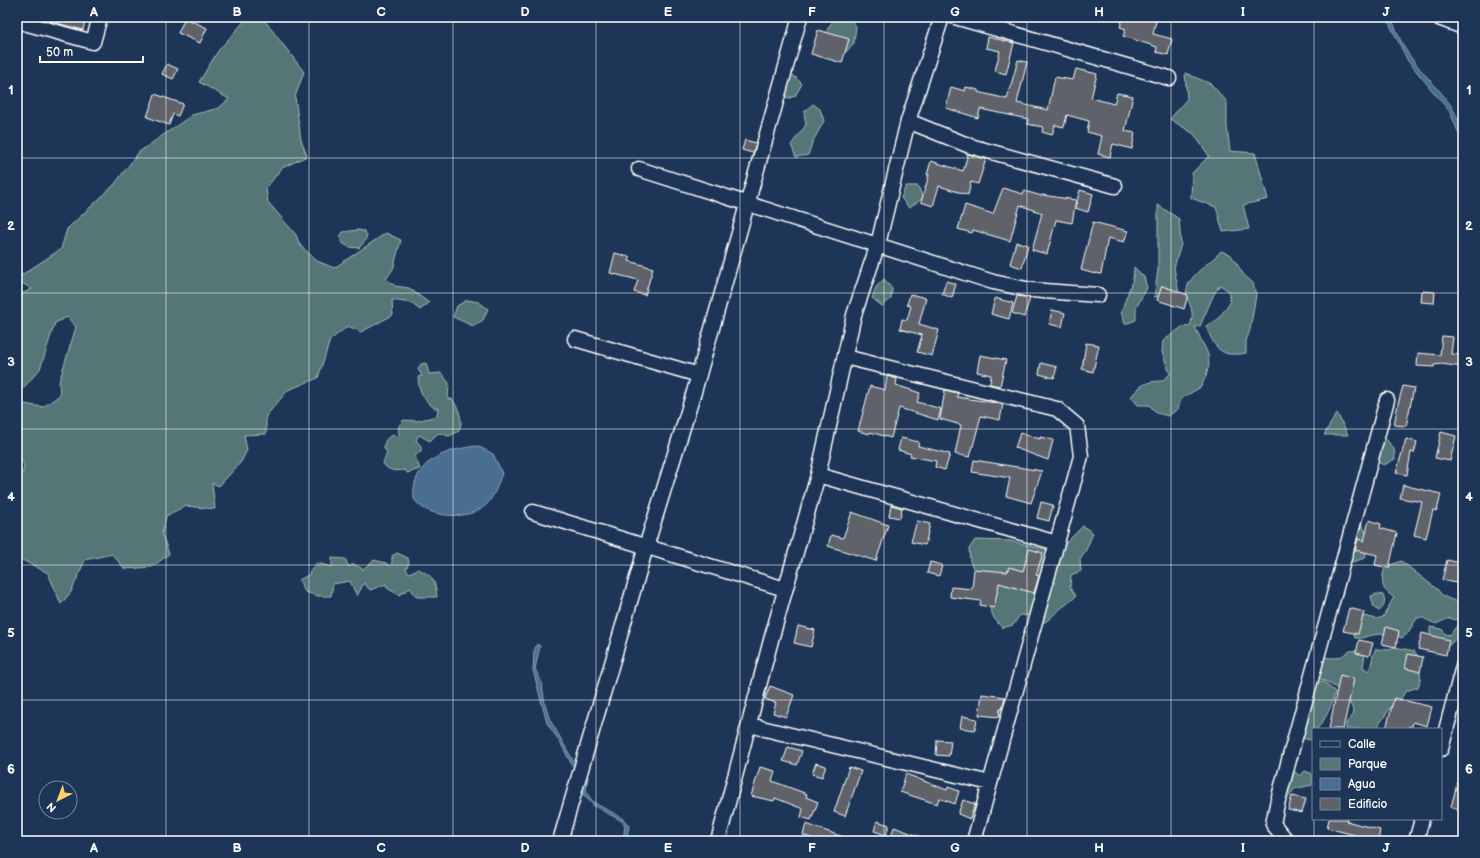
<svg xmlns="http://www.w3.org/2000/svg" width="1480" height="858" viewBox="0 0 1480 858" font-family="'Balsamiq Sans',sans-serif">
	<rect width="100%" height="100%" fill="#1d3557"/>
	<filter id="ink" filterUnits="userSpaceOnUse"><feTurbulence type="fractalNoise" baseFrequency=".025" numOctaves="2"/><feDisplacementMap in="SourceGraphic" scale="8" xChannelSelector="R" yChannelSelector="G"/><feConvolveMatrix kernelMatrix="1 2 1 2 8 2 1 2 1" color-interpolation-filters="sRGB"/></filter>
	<g filter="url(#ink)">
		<path fill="#547676" stroke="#aababa" d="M248,17h14l42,55 -9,25 6,43 6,16 -25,12 -16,20 2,14 28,33 4,10 17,16 17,7 52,-35 15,7 -8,29 -7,10 9,7 14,2 20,15 -9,7 -9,-7 -19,-3 1,15 -32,17 -13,-6 -18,14 -12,38 -30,12 -22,26v18l-22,1 3,15 -6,12 -22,24 -7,-3 3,26 -30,-3 -19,10 -4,18 7,20 -17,13 -27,2 -13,-15 -27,6 -14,32 -10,12 -13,-31 -30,-15 -1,-60 7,-32 -7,-17v-35l7,-10 19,3 17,-12 -1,-13 17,-55 -9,-10 -12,6 -15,46 -23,26v-99l15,-7 -15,-9v-2l44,-29 6,-20 47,-44 25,-33 53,-37 27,-7 10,-9 -30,-17 19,-31z
			M848,17l8,9 -2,17 -8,9 -13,-1 -8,-11 3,-12 7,-10z
			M790,72l12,12 -7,12 -6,2 -5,-2z
			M1185,73l26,11 16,18v25l3,24 25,2 13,46 -25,6 6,24 -26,3 -7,-25 -25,-9 1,-25 17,-17 -15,-22 -24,-15 17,-20z
			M813,104l7,5 4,12 -12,22 -4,12 -12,2 -5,-12 15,-20 -2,-13z
			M906,186h12l5,12 -14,10 -8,-10z
			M1158,205l21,14 2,25 -7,24 5,25 -25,4 4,-27z
			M358,230l6,1 3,4 -2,6 -6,7 -10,-1 -8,-5 -1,-5 3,-5z
			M1221,251l10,4 13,20 9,8 3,12 -6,35 -4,11v12c-25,5 -31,-4 -40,-27l11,-6 13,-17 -1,-12 -9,-6 -6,9 -14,32 -5,1 13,27 1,11 -3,11 -5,11 -19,11 -4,11 -10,7 -11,-3 -8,-8h-11l-7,-8c9,-12 15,-16 31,-16l8,-7 -8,-22 1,-11 19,-14 8,-1c3,-9 3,-15 -1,-24 -1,-2 -3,-6 -3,-8 1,-19 24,-30 35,-43z
			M1134,267l10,10 3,11 -11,20v12l-11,4 -4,-12 12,-33z
			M884,279l8,10 -1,10 -9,7 -10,-8 4,-11z
			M467,300l12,2 9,7 -5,11 -10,6 -20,-9 4,-11z
			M426,363l3,11 12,-1 8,10 -1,16h4c7,10 12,21 7,32l-10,5 -11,-3 -8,8 -11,-6 -3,5 5,6v5l-6,5 5,13 -13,4 -2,-3c-9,1 -17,2 -22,-7l4,-11 -3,-3c-1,-10 6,-16 16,-13 -3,-7 -2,-11 4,-16l13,1 20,-5 1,-8h-4c-11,-9 -15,-16 -16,-31l4,-1 -4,-7 3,-5z
			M1337,413l11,22h-24z
			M1374,437l12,2 8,10 1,10 -11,6 -12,-5z
			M1361,524c9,13 8,19 4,34l-12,4 -8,-10 -4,-13 9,-9z
			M1083,526l10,7 -7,17 -6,9 1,12 -10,4 -1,12 6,9c-6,7 -12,9 -18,15 -8,6 -7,9 -18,13l-9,-8 -11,-1 -7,10 -11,3 -8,-10 -24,-57 -1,-12 6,-9 36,1 33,8 11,-1 11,-5z
			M397,553l11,5 1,5 -3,6 3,4 9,-4c16,7 17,12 19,28h-20l-7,-9 -11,7 -12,-7 -1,-4 -16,6 -6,-7 -7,13 -7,-15 -17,3 -2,12h-13l-13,-4 -6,-12 11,-6 -1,-1 8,-10 15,4v-9l13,1 4,8 4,-3 10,5 11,-9 12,3 4,3 2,-3v-7z
			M1401,561l37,29c6,10 17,9 25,15v10l-7,5 -6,-2c-19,7 -9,8 -27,0h-6l-10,16 -5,4c-9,-4 -19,-5 -29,-3 -7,1 -10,4 -18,3l-1,-6 10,-16 13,3 6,-2 11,-20c-14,-7 -13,-17 -9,-30z
			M1377,594l6,1c3,7 2,11 -4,16l-5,-3 -3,-12z
			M1461,620h2v12l-20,19 -13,-18v-6l12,2 3,5 5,1z
			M1395,647l19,4 4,5c-1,13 6,17 0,31l-12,4 -7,10 -6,3 -17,25h-30v-6l8,-9c-3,-16 -20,-30 -36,-36l4,-20c5,-1 7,0 12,0 15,-1 11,-13 31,-4l-2,13 5,4c5,-7 3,-15 8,-22l13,1z
			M1311,680l13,2 11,10c-3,13 -9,27 -18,37h-4v9l-4,2 -6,-2 -3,-6 2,-11 6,1 -3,-15z
			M1305,771l6,2 2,5 -1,7 -18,4 -7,11 -6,-2 8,-26h6l5,4z"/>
		<path fill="#486e90" stroke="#91a8bc" d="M1386,17h5c5,13 12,31 21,42 21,28 51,48 51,85l-13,-32 -42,-51z
			M477,446l16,8 9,19c-4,11 -7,22 -15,31 -15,15 -44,14 -62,5 -4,-2 -8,-6 -11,-10 -4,-37 32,-50 63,-53z
			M537,644l3,2 -5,23 7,14 2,16 5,19 25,44 5,3 -2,4 -5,-4 -12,-23 -13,-19 -14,-53 1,-19z
			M584,771l4,6c0,5 -3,11 -1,16 7,17 33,17 42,33l-3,15h-3l2,-16 -3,-4 -28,-15 -11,-12z"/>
		<path fill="#5e6369" stroke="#fff" d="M34,17h52l-3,13z
			M1123,17h34l-4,17 19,5 -4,16 -12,-3 1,-5 -34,-11 3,-7 -6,-2z
			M185,18l22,10 -7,15 -22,-10z
			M818,30l31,9 -7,24 -31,-9z
			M988,37l26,6 -8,31 -11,-3 5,-20 -14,-3z
			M1018,60l9,2 -10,41 31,7 7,-33 18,3 3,-11 21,5 -6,24 23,6 3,-11 16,3 -8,35 10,2 -3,16 -19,-5 -3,13 -12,-3 4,-18 -15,-4 2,-11 -22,-6 -3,12 -9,-2 -3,10 -10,-3 1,-5 -16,-3 1,-5 -48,-10 -2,9 -32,-10 5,-21 14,4 1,-4 12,3v2l29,7z
			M167,64l11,5 -5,10 -11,-5z
			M155,94l28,10 -5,12 -5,-2 -4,11 -22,-8z
			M745,140l11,3 -3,10 -11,-3z
			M968,154l18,5 -8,25 -7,-2 -3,13 -29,-9 -6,20 -12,-4 8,-27h-2l4,-14 32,10z
			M1003,188l20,6 1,-3 18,5v-1l34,5 -4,23 -16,-3 -9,34 -15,-4 10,-37 -22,-8 -10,36 -37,-11 -1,3 -14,-4 7,-24 28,9z
			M1080,190l13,4 -5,18 -13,-4z
			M1093,222l35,9 -4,11 -16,-4 -7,36 -6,-1v1l-14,-4z
			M1016,242l12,3 -6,23 -12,-4z
			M615,253l15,4 -1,4 24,7 -8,27 -11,-3 4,-12 -28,-7z
			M946,281l10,3 -4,14 -10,-4z
			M1162,286l26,9 -4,14 -27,-9z
			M1422,291l13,1 -1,11 -13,-1z
			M910,294l16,4 -7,26 20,6 -7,26 -15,-4 5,-17 -22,-6 2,-10 5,1 4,-14 -4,-1z
			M1017,296l13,2 -6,19 -12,-4z
			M995,298l18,5 -4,16 -18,-5z
			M1052,310l13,3 -3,14 -13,-3z
			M1442,336l11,1 -2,17 12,1v12l-22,-3 -7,1v2l-17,-1 1,-13 22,2z
			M1086,343l13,2 -6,27 -11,-3z
			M980,355l26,5 -6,26 -10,-2 1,-9 -14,-3z
			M1041,363l16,4 -3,11 -15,-4z
			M887,376l10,3 -1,6 24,8 -3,9 24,7 -3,11 -39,-12 -8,30 -21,-6 -1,2 -11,-3 12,-45 15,4z
			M1403,386l11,2 -8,38 -12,-1 4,-21z
			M945,390l13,3 -1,4 46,7 -3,16 -19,-4 -11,41 -15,-3 6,-29 -21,-6z
			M1441,432l15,4 -6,25 -15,-3z
			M1020,433l20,6v-2l13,3 -5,20 -33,-12z
			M901,438l18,4 -1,4 32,8 -5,16 -10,-3 1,-6 -26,-5 1,-2 -13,-4z
			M1406,439l11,3 -3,11 -3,-1 -4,23 -11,-2z
			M974,460l68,11 -11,32 -25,-7 4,-18 -38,-6z
			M1403,485l38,9 -4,17 -4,-1 -7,28 -12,-3 8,-33 -22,-4z
			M1041,502l12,3 -4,16 -12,-3z
			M891,505l11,3 -2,10 -11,-2z
			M852,512l36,13 -12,36 -48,-15 3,-11 12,3z
			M1369,520l12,4 -1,4 17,5 -8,35 -14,-3 2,-10 -22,-5 3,-11 6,2z
			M917,521l13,3 -5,21 -14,-3z
			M1029,549l14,4 -7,22 3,1 -5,17 -35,-10 -5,25 -14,-3 1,-4 -31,-4 1,-10 21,2 2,-20 33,3 2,-5 14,4z
			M1447,560l13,3 -4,20 -14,-3z
			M930,562l12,3 -3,11 -12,-3z
			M1349,608l15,4 -6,22 -15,-3z
			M798,626l17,4 -4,17 -17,-4z
			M1386,627l13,4 -3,16 -14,-3z
			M1422,633l27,7 -3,15 -28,-6z
			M1359,640l14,3 -4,13 -13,-3z
			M1408,654l15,3 -3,15 -15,-4z
			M1340,675l14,4 -11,50h-14z
			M770,686l24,9 -8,22 -13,-4 3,-10 -11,-4z
			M982,694l23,3 -3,12h-2l-1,8 -20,-2z
			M1394,698l38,9 -5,19 -14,-4 -1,5 -3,-1 -1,3h-22z
			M962,716l15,3 -2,11 -15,-2z
			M937,740l14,1 -2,15 -13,-1z
			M788,747l14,4 -5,14 -14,-4z
			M816,763l10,3 -4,11 -10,-3z
			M760,767l15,4 -3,10 35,13 -1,3 12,5 -7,18 -10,-3 2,-8 -28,-11 -1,3 -23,-5z
			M849,767l12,4 -16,45 -11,-4z
			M906,774l41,16 1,-3 11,4 -4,13 -16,-6 -2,6 -37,-12z
			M1459,776l4,1v33l-12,-3z
			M1292,796l14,3 -4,14 -14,-3z
			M963,800l12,4 -5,15 -12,-5z
			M1329,819h18l-1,2 34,9 -2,11h-24l1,-6 -28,-7z
			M877,821l12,4 -3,10 -12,-4z
			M806,824l43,15 -1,2h-29l-16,-6z
			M894,827l35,13v1h-39z"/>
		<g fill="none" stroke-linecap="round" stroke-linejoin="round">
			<defs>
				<path id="street" d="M955,17l214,61
					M1436,17l27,10
					M17,21l76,21 7,-25
					M908,121l62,25 145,40
					M639,169l354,113 38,8 67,5
					M575,339l124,36
					M845,357l212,52 20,17 4,30 -107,385
					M818,475l239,68
					M533,512l252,77
					M749,725l241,58
					M1441,749l22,-83
					M560,841l86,-294 48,-155 106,-375
					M718,841l53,-201 47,-165 36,-160 24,-71 30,-123 34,-104
					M1287,841l-14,-17 4,-20 110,-404
					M1416,841l6,-22"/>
			</defs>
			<use href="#street" stroke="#fff" stroke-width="17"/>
			<use href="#street" stroke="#1d3557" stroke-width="14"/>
		</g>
	</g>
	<path fill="none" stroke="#fff" stroke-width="1" stroke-opacity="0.55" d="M166,17v824M309,17v824M453,17v824M596,17v824M740,17v824M884,17v824M1027,17v824M1171,17v824M1314,17v712M17,158h1446M17,293h1446M17,429h1446M17,565h1446M17,700h1446M1314,819v22"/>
	<rect width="1480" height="858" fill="none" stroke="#1d3557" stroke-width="44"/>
	<rect x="1312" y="728" width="130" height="92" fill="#1d3557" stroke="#77869a"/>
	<rect x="1320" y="741" width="20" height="6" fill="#1d3557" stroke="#77869a"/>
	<text x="1348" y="748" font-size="12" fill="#ffffff">Calle</text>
	<rect x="1320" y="758" width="20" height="12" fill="#547676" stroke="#77869a"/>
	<text x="1348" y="768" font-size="12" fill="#ffffff">Parque</text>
	<rect x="1320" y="778" width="20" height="12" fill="#486e90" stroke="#77869a"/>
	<text x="1348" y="788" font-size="12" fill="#ffffff">Agua</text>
	<rect x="1320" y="798" width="20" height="12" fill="#5e6369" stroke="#77869a"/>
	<text x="1348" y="808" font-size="12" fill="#ffffff">Edificio</text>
	<g transform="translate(58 800) rotate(222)"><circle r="19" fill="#1d3557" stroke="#77869a"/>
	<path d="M0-3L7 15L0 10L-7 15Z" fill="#ffd166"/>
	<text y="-6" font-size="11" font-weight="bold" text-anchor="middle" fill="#ffffff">N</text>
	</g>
	<path d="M40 56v6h103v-6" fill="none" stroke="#ffffff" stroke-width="2"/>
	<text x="46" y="56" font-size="12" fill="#ffffff" stroke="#1d3557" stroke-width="3" paint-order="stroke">50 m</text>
	<rect x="22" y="22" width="1436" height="814" fill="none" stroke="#fff" stroke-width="1.5"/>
	<g font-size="13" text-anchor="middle" font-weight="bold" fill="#fff">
		<text x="94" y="16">A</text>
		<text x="237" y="16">B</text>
		<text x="381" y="16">C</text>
		<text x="525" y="16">D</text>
		<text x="668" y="16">E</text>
		<text x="812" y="16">F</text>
		<text x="955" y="16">G</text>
		<text x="1099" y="16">H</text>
		<text x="1243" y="16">I</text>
		<text x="1386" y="16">J</text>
		<text x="11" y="94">1</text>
		<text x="1469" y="94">1</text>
		<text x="11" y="230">2</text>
		<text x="1469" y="230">2</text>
		<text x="11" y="366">3</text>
		<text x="1469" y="366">3</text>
		<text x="11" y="501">4</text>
		<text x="1469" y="501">4</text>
		<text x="11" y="637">5</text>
		<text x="1469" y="637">5</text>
		<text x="11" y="773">6</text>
		<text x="1469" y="773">6</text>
		<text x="94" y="852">A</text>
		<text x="237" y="852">B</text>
		<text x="381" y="852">C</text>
		<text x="525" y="852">D</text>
		<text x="668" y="852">E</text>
		<text x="812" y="852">F</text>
		<text x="955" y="852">G</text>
		<text x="1099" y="852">H</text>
		<text x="1243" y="852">I</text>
		<text x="1386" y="852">J</text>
	</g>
</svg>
